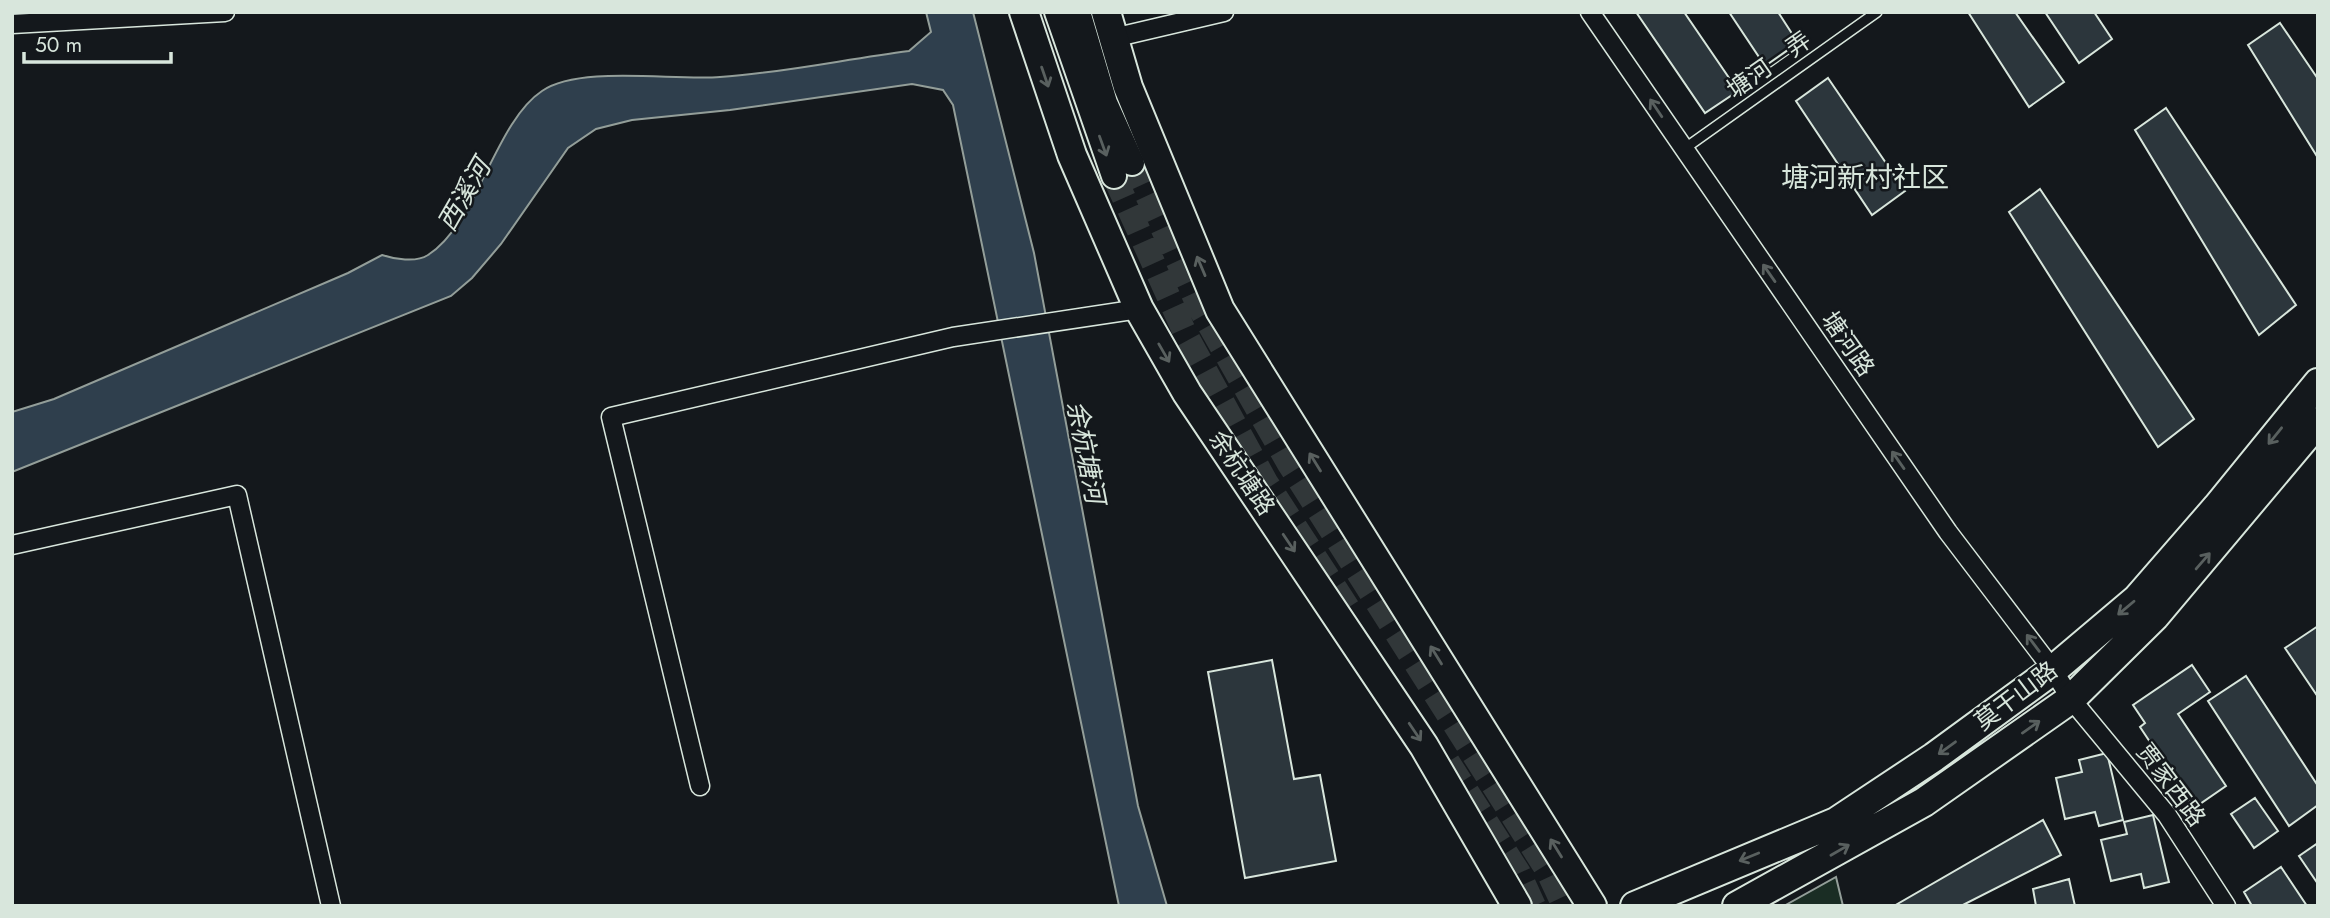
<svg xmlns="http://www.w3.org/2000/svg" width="2330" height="918" viewBox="0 0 2330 918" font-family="Jost,'Noto Sans SC',sans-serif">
	<rect width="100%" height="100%" fill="#14181c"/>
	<path fill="#1a2d24" stroke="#939e99" stroke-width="2" d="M1836,877l7,29h-59z"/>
	<path fill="#2f3f4d" stroke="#939e99" stroke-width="2" d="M926,12h47l61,241 104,553 29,100h-48l-166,-801 -10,-15 -31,-6 -182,26 -98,10 -36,9 -28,19 -67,96 -29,34 -21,18 -439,176v-60l42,-13 294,-126 34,-18c12,4 34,8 46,0 49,-31 67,-133 114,-164 38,-26 132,-10 178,-14 63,-4 126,-18 189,-26l22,-19z"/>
	<path fill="#2c363c" stroke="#d8e6dc" stroke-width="2" d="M1636,12h48l54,79 -33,22z
		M1729,12h49l22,34 -33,23z
		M1968,12h47l49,70 -35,25z
		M2045,12h49l18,27 -33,24z
		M2280,23l38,56v79l-70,-113z
		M1828,78l77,113 -33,24 -76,-114z
		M2166,108l130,197 -37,30 -124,-205z
		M2040,189l154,230 -36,28 -149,-235z
		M2318,626v71l-33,-49z
		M1272,660l22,119 26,-4 16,86 -91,17 -37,-206z
		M2192,665l18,27 -32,22 48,72 -32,22 -54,-81 5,-4 -12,-18z
		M2246,676l72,110v19l-29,21 -81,-125z
		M2107,753l16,67 -24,6 -4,-14 -30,7 -9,-41 26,-6 -3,-12z
		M2255,798l23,33 -24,17 -23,-34z
		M2153,815l16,67 -25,6 -3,-14 -30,7 -10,-41 26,-6 -3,-12z
		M2043,820l18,35 -100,51h-67z
		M2318,843v41l-19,-28z
		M2281,867l26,39h-55l-8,-14z
		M2069,879l6,27h-39l-3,-17z"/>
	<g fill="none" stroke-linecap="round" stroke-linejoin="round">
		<path stroke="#313739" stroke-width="24" stroke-dasharray="24 12" stroke-linecap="butt" d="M1132,163l67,144 90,157 258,406 17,36
			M1114,176l71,157 81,149 88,135
			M1448,762l71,111 15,33"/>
		<defs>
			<path id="service" d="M1684,149l193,-137"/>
			<path id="minor" d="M1590,12l358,520 105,138 18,29 96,116 59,91
				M12,24l213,-12
				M1113,38l111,-26
				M12,545l225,-50 94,411
				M700,786l-89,-369 342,-80 186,-28"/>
			<path id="secondary" d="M1057,12l57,164
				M1078,12l27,91 27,60"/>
			<path id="primary" d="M1024,12l48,143 67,154 48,84 237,353 93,160
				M1106,12l22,75 92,223 372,596
				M1635,906l201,-84 98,-65 119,-87 84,-71 80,-92 101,-124
				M1737,906l187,-104 147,-103 84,-83 163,-194"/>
		</defs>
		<use href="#service" stroke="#d8e6dc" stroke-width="12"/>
		<use href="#minor" stroke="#d8e6dc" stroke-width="21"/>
		<use href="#secondary" stroke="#d8e6dc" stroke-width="28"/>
		<use href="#primary" stroke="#d8e6dc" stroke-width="32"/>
		<use href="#service" stroke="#14181c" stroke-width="9"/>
		<use href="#minor" stroke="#14181c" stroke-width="18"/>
		<use href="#secondary" stroke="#14181c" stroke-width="24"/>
		<use href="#primary" stroke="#14181c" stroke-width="28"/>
	</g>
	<defs><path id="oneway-shaft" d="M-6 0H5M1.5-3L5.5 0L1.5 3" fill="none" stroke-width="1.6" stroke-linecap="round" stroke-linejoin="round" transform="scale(1.75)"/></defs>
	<g stroke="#59605f">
		<use href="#oneway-shaft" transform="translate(1045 77) rotate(71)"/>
		<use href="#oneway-shaft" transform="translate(1656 108) rotate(-124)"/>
		<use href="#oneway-shaft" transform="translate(1103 146) rotate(70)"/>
		<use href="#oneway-shaft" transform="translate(1201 266) rotate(-113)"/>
		<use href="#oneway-shaft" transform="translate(1769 273) rotate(-125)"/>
		<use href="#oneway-shaft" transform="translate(1164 353) rotate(60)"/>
		<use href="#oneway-shaft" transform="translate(2275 436) rotate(129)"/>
		<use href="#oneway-shaft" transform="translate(1898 460) rotate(-125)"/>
		<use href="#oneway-shaft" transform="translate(1315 462) rotate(-122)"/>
		<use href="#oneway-shaft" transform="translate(1289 543) rotate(56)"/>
		<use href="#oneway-shaft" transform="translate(2203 561) rotate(-49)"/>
		<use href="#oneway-shaft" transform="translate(2126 608) rotate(140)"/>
		<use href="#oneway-shaft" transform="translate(2033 643) rotate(-127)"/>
		<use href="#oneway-shaft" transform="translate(1436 655) rotate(-122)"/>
		<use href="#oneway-shaft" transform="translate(2031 727) rotate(-35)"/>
		<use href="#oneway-shaft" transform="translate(1415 732) rotate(56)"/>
		<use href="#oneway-shaft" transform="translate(1947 748) rotate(144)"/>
		<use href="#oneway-shaft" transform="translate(1556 848) rotate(-122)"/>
		<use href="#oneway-shaft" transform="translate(1840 850) rotate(-30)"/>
		<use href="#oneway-shaft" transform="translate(1749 857) rotate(158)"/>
	</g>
	<g text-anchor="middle" stroke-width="5" stroke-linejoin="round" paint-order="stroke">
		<g font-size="24" fill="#d8e6dc" stroke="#14181c">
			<text transform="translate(1769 65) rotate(-35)" y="8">塘河一弄</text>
			<text transform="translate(1848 344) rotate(55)" y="8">塘河路</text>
			<text transform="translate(1242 473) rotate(56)" y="8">余杭塘路</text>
			<text transform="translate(2016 696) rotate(-37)" y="8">莫干山路</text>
			<text transform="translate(2171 785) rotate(53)" y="8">贾家西路</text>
		</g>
		<g font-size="26" font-style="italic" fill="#d8e6dc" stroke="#14181c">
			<text transform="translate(464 195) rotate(-60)" y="9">西溪河</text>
			<text transform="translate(1086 452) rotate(79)" y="9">余杭塘河</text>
		</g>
		<g font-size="28" fill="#d8e6dc" stroke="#14181c">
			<text x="1865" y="187">塘河新村社区</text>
		</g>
	</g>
	<rect width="2330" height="918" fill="none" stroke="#d8e6dc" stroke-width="28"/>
	<path d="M24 52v10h147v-10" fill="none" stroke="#d8e6dc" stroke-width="3.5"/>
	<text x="35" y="52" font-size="21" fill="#d8e6dc" stroke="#14181c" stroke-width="5" paint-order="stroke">50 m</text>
</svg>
